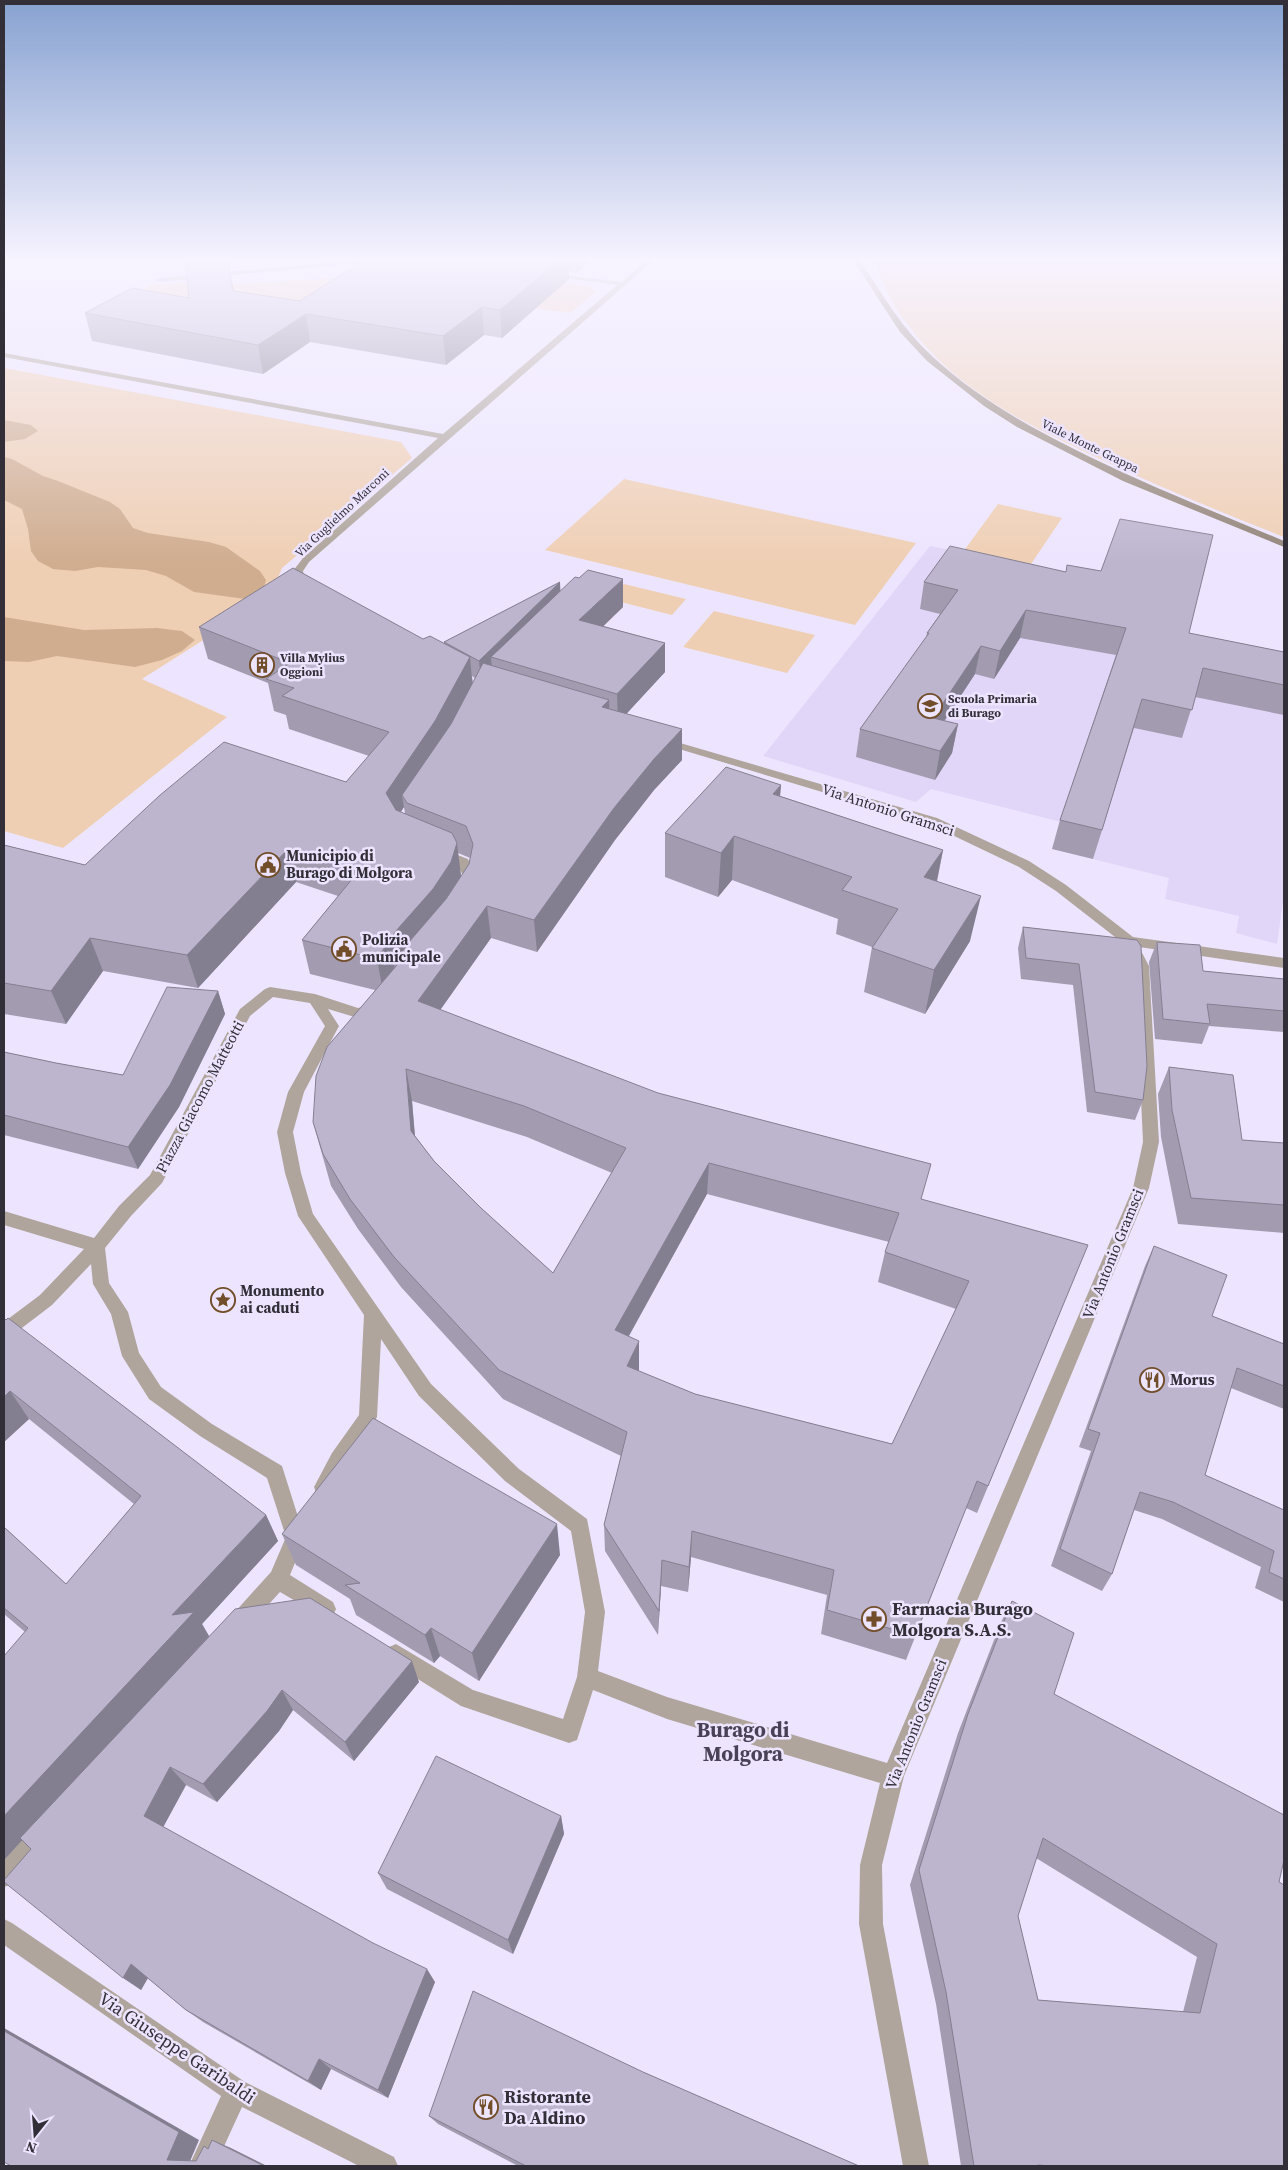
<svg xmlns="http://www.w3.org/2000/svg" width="1288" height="2170" viewBox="0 0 1288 2170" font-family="'Source Serif 4',serif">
	<rect width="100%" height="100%" fill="#ede5ff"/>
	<path fill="#e1d6f7" d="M930,546l134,26 220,110v212l-7,50 -41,-11 3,-17 -74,-17 4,-21 -117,-29 9,-27 -130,-33 -15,13 -153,-46z"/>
	<path fill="#efcfb4" d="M869,260h415v277c-61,-24 -122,-49 -182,-77 -51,-24 -106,-50 -150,-88 -19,-16 -38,-38 -53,-59 -11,-17 -18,-37 -30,-53z
		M510,274l81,13 5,5 -26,21 -93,-13z
		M347,277l-64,38 -143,-23 9,-7 73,-5v5z
		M4,368l397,74 11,16 -130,110 -4,10 4,12 -140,89 85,38 -164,131 -59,-17z
		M624,479l292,64 -61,82 -310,-75z
		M998,504l64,14 -33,49 -66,-15z
		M624,584l62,15 -14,16 -63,-16z
		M714,611l101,24 -28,38 -104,-26z"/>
	<path fill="#d0ad8f" d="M4,420l27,5 7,6 -13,8 -21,3z
		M4,457l8,2 31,17 15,5 52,21 10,7 13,19 15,5 61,9 17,5 34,24 6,9 -3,11 -18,8 -51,-7 -28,-16 -20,-6 -48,-3 -23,4 -22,-2 -15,-8 -7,-10 -3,-22 -6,-20 -18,-9z
		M4,617l80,13 73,-2 25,3 13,9 -13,11 -20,9 -27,7 -78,-11 -28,6 -25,-1z"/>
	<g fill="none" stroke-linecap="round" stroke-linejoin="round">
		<path fill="#afa59d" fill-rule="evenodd" d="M360,260h32l-233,22 -4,-2 4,-2z
			M646,260h8l-345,302 -6,9 2,10 6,8 -5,3c-10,-3 -11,-12 -13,-21l10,-13 135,-120 -434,-81v-4l439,81 174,-149 -67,-9 -4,-2 2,-1 74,9z
			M663,738l274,80 92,43 37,24 67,52 151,21v10l-145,-21 10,19 10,176 -10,46 -245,588 -22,89 1,59 46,242h-26l-44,-242 1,-59 20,-82 -213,-64 -74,-29 -16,50 -8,3 -108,-37 -72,-45 -3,-7 3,-7 7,-3 77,46 90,29 14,-42 8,-65 -14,-81 -66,-50 -86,-85 -38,-57 -4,78 -47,76 -7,3 -7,-3 -2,-6 18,-34 27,-38 5,-100 -66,-99 -13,-43 -8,-41 11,-40 37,-66 -15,-23 -37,-6 -23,19 -88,167 -31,33 -26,32 4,35 19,29 11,41 22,34 51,37 70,42 18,57 5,1 3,7 -18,44 43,27 3,7 -3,7 -7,3 -46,-27 -32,35 -7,3 -7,-3 -3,-7 3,-7 37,-41 15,-35 -19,-59 -67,-42 -51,-37 -27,-43 -11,-42 -18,-30 -2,-20 -39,41 -42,32 -6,2v-17l36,-27 44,-46 -80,-24v-14l90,27 25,-32 31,-31 90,-166 25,-20 5,-2 45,7 43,14 19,-5 5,1 2,4 -2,4 -24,6 -30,-9 11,17 -35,66 -11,40 8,41 12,41 118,170 88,85 68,50 18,93 -7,59 69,26 220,66 246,-575 10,-46 -8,-176 -11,-22 -68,-53 -37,-24 -90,-43 -270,-81 -2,-2 2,-2z
			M442,849l26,10 7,17 -4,14 -5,1 -7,-4 4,-11 -5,-11 -20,-9 -2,-3 2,-3z
			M43,1822l8,3 3,8 -3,8 -39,43 -8,3v-28l31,-34z
			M4,1919l8,4 233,159 149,75 4,9h-39l-117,-59 -27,59h-26l32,-70 -217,-151z"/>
		<path fill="#928478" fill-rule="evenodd" d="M853,260h7c22,34 43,70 73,97 41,38 89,66 139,91 69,35 141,63 212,93v6l-161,-66 -106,-54 -33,-21 -57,-45 -27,-29z"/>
	</g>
	<path fill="#a39cb1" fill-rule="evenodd" d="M228,260l6,31 66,10 64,-41h227l-15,13 -7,-1v7l-67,59 -18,-3 -38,30 -136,-23 -47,32 -171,-33 -7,-28 104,-15z
		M560,582v9l63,16 -20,19 62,17v29l-39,42 56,46 -28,30 -39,50 -78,112 -46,-14 -51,72 482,190 166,45 -111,268 -11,-5 -60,152 -85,-26 6,-39 -136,-38 -3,35 -27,-6 -3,49 -53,-84 -1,-26 17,-69 -118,-57 -102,-112 -43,-58 -27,-43 -18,-64 62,-132 -65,-16 -8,-34 36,-44 -42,-14 -98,106 -95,-17 -37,53 -62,-10v-169l81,20 261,-83 23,-26 -80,-27 -3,-14 -12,-4 -6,-28 -60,-24 -9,-32 224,12 21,4v-1zM472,676l3,2 -2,5zM404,807l1,7 -4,-2zM458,853l12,5v1l-1,5 -8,12zM412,1101l115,36 85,36 -59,100 -72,-65 -47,-47 -19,-25zM707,1194l182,48 -4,10 -7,30 78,27 -64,135 -197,-50 -56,-23 -10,-35z
		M924,582l360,70v63l-89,-18 -13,41 -48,-10 -41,131 -41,-10 8,-29 56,-165 -96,-17 -26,41 -19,-5 -31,47 14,3 -6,29 -17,27 -79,-23 4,-28 66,-91 1,-5 13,-19 -20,-5z
		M781,785l-1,11 163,54 -6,32 33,59 -45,73 -61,-22 8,-45 -36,-13 2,-15 -106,-39 -14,17 -53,-20v-44z
		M1023,927l114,13 6,160 -8,20 -48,-8 -14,-127 -52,-6 -3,-31z
		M1157,942l46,29 81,8v53l-75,-6 -7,18 -47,-5 -6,-77z
		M218,991l7,23 -46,93 -41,62 -134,-34v-83l52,11 67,12z
		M1169,1067l73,73 42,3v90l-106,-9 -17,-87 -3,-43z
		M1154,1246l58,70 72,28v65l-53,-21 -26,87 79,35v92l-29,-14 6,-21 -99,-48 -28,-9 -22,64 -10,17 -51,-25 40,-115 -12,-4 66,-181z
		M4,1318l262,197 12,26 -76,83 7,12 210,46 -65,79 -61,-51 -14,21 -62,71 -31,-17 -23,42 272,155 -47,116 -57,-29 -10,21 -118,-68 -17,-12 -38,-32 -7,12 -110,-141 -9,-9 -18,20 21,-228 -21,-18v-87l62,57 68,-80 -105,-85 -25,23z
		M282,1534l278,21 -81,126 -39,-25 -6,7 -78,-48 -6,-16 -54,-34z
		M1012,1601l42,93 225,188 5,284h-323l-25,-162 -26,-119 48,-152 43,-111zM1036,1858l161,99 -14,55 -145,-12 -20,-84z
		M561,1816l3,18 -51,120 -126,-65 -9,-16z
		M643,2072l216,94h-341l-80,-42 -9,-8z"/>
	<path fill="#847f90" d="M216,260h12l10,59z
		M559,260h10v19l-67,59 -2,-28z
		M576,260h15l-15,13z
		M482,307l2,28 -38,30 -3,-29z
		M306,314l4,28 -47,32 -5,-29z
		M623,579v28l-42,41 -2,-28z
		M560,582l1,20 -70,55 1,12 -11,12 -2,-20z
		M1026,610l-6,28 -26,41 6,-28z
		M665,643v29l-47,51 -1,-29z
		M981,646l-6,28 -47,72 5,-28z
		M470,657l3,33 -66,112 -5,-7 2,12 -13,19 -5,-33z
		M609,700l1,31 -8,-24z
		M958,724l-6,29 -17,27 5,-29z
		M682,729v31l-28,30 -39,50 -78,112 -3,-32 80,-112 40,-49z
		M781,785l-4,44 -4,-35z
		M734,836l-2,44 -14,17 3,-44z
		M457,843l4,33 -6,19 -58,70 -3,-1 2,10 -13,18 -6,-33z
		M288,849l8,33 -98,106 -11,-33z
		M943,850l-9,44 -10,-17z
		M981,896l-11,45 -45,73 9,-44z
		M487,906l4,32 -67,95 -6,-32z
		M90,938l13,33 -37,53 -15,-33z
		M218,991l7,23 -46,93 -41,62 -10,-22z
		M406,1069l6,32 5,61 -6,-31z
		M709,1163l-2,31 -91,165 -1,-29z
		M639,1341v29l-12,24v-28z
		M10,1391l19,28 -25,23v-45z
		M266,1515l12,26 -76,83 7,12 -205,224v-44l168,-201z
		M557,1524l3,31 -81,126 -7,-28z
		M692,1531l-1,26 -3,35 1,-25z
		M662,1560l-1,26 -3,49 1,-24z
		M431,1628l9,28 -6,7 -9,-28z
		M412,1661l7,21 -65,79 -9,-19z
		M282,1690l11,20 -14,21 -62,71 -14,-18z
		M170,1767l16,18 -26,48 -16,-17z
		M561,1816l3,18 -51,120 -5,-14z
		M131,1964l18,12 -8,14 -18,-12z
		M427,1969l8,13 -47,116 -10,-8z
		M4,2028l195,112 -11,26 -21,-6 -163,-129z
		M319,2059l12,10 -10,21 -13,-9z
		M212,2140l19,8 36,18h-3z"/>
	<path fill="#bdb5ce" stroke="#847f90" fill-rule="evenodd" d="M185,260h42l6,31 67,10 64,-41h195l-59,50 -18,-3 -39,29 -137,-22 -48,31 -173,-32 47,-25 57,10z
		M1120,519l93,16 -24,98 95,19v33l-81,-17 -11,42 -50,-11 -40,131 -42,-10 66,-192 -100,-18 -26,41 -19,-5 -48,72 25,6 -18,27 -80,-22 69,-96h-2l31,-43 -34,-8 26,-36 116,26 1,-7 34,6z
		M293,568l130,71 7,-3 40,21 -35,64 -49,72 10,17 56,23 5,10 -6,19 -18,27 -38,43 -18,27 -75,-19 56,-68 -70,-23 -101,106 -97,-17 -39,53 -47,-8v-138l81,20 74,-69 65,-54 122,40 43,-50 -107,-36 12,-8 -28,-9 24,-16 -91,-36z
		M588,570l35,9 -44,41 86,23 -48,51 -126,-37 84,-80 4,1z
		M560,582l-81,79 -35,-19z
		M483,663l126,37 -7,7 80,22 -28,30 -40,49 -80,112 -47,-14 -69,95 240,92 273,71 -10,35 167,46 -100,241 -11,-5 -62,155 -88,-26 7,-40 -142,-39 -3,36 -27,-7 -3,51 -55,-86 23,-93 -128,-62 -105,-113 -44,-58 -27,-45 -10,-32 3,-46 11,-29 70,-82 -3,-1 15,-22 37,-43 23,-35 4,-20 -7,-18 -59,-23 -5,-8 49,-71zM406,1069l118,37 102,42 -73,125 -72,-65 -47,-47 -23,-30zM709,1163l190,50 -14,39 84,29 -77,163 -197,-50 -68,-28 12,-25 -24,-11z
		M726,767l55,18 -8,9 170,56 -19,27 57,19 -47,74 -62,-22 26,-39 -56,-19 10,-13 -118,-41 -13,17 -56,-20z
		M1023,927l114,13 4,6 6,120 -4,34 -48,-8 -16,-128 -53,-6z
		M1157,942l43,3 3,26 81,8v32l-77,-7 3,20 -47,-5z
		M167,987l51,4 -48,94 -42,62 -124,-32v-63l52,11 67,12z
		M1169,1067l64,8 9,65 42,3v62l-93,-7 -19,-88z
		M1154,1246l73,29 -15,41 72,28v42l-47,-18 -32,107 79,35v69l-15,-7 5,-21 -101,-49 -33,-10 -28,82 -52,-25 40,-116 -12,-4z
		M4,1318l2,2 2,-2 258,197 -94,100 22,-3 -190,204v-160l24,-28 -24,-20v-81l62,57 75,-88 -131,-105 -6,6z
		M373,1418l184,106 -85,129 -41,-25 -6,7 -80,-50 15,-2 -78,-49z
		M310,1598l102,63 -67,81 -63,-52 -15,21 -64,73 -33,-17 -26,49 229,127 54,26 -49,121 -59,-31 -11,22 -122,-71 -55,-46 -8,14 -119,-96v-2l27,-31 -11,-11 215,-229z
		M1012,1601l62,32 -20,61 230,121v45l-5,22 5,3v281h-232l-14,-1 -1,1h-63l-28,-174 -27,-122 49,-156zM1043,1838l174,106 -17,69 -162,-13 -20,-84z
		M436,1756l125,60 -53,124 -130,-67z
		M473,1991l170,81 216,94h-333l-97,-50z
		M4,2031l175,101 -12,28 29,1 8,-15 4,3 4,-9 52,26h-253l-7,-4z"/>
	<linearGradient id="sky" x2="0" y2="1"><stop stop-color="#87a2d1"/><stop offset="0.46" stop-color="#f7f3ff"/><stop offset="1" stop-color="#f7f3ff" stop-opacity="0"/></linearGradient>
	<rect width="1288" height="564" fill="url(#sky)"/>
	<defs>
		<symbol id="building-ring" viewBox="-11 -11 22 22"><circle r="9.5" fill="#ede5ff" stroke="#724d29" stroke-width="1.5"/><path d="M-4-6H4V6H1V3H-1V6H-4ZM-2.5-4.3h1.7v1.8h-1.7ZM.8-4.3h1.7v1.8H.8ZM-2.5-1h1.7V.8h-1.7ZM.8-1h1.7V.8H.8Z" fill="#724d29"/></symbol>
		<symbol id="school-ring" viewBox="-11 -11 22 22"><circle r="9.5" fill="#ede5ff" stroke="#724d29" stroke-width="1.5"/><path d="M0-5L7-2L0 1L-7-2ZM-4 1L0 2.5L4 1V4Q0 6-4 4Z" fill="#724d29"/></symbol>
		<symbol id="civic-ring" viewBox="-11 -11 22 22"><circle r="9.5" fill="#ede5ff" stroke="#724d29" stroke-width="1.5"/><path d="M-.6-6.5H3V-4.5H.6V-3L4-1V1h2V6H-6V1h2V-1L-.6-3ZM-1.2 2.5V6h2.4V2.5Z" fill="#724d29"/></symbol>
		<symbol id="sight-ring" viewBox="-11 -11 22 22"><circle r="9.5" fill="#ede5ff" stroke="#724d29" stroke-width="1.5"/><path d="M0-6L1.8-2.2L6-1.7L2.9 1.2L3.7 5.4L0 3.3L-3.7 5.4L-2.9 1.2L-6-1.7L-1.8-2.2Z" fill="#724d29"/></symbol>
		<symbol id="restaurant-ring" viewBox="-11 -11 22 22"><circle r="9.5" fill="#ede5ff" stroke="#724d29" stroke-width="1.5"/><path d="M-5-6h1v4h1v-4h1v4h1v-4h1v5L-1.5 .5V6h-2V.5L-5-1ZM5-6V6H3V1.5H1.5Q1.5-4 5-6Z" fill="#724d29"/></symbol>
		<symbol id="pharmacy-ring" viewBox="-11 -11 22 22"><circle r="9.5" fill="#ede5ff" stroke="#724d29" stroke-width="1.5"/><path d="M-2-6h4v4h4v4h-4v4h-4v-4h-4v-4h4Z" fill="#724d29"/></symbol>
	</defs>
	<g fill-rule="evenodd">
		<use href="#building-ring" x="248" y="651" width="28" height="28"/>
		<use href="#school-ring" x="916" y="692" width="28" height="28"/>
		<use href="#civic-ring" x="254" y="851" width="28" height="28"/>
		<use href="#civic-ring" x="330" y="935" width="28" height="28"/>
		<use href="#sight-ring" x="209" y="1286" width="28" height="28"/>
		<use href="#restaurant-ring" x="1138" y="1366" width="28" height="28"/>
		<use href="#pharmacy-ring" x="860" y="1605" width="28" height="28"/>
		<use href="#restaurant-ring" x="472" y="2093" width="28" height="28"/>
	</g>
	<g text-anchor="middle" stroke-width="5" stroke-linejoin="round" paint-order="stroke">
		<g font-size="12" fill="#332f39" stroke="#ede5ff">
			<text transform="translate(1090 446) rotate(26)" y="4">Viale Monte Grappa</text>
			<text transform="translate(342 513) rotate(-43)" y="4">Via Guglielmo Marconi</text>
		</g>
		<g font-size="12" font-weight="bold" fill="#332f39" stroke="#ede5ff" text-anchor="start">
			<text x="280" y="662">Villa Mylius<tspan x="280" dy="14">Oggioni</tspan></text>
			<text x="948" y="703">Scuola Primaria<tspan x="948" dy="14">di Burago</tspan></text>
		</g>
		<g font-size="15" fill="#332f39" stroke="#ede5ff">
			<text transform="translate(888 810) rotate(18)" y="5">Via Antonio Gramsci</text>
			<text transform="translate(200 1097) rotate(-62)" y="5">Piazza Giacomo Matteotti</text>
			<text transform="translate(1113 1254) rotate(-68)" y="5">Via Antonio Gramsci</text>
			<text transform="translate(916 1724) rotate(-68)" y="5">Via Antonio Gramsci</text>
		</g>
		<g font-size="15" font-weight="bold" fill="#332f39" stroke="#ede5ff" text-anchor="start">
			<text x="286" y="861">Municipio di<tspan x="286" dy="17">Burago di Molgora</tspan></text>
			<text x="362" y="945">Polizia<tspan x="362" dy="17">municipale</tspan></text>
			<text x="240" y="1296">Monumento<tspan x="240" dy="17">ai caduti</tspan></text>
			<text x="1170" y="1385">Morus</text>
		</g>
		<g font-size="18" font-weight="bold" fill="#332f39" stroke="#ede5ff" text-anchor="start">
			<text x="892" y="1615">Farmacia Burago<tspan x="892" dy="21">Molgora S.A.S.</tspan></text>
			<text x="504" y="2103">Ristorante<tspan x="504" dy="21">Da Aldino</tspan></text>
		</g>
		<g font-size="18" fill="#332f39" stroke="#ede5ff">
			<text transform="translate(177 2048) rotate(34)" y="6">Via Giuseppe Garibaldi</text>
		</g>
		<g font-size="21" font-weight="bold" fill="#494257" stroke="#ede5ff">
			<text x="743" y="1737">Burago di<tspan x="743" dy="24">Molgora</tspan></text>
		</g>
	</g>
	<rect width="1288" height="2170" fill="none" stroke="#332f39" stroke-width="10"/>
	<g transform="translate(35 2135) rotate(197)" stroke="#ede5ff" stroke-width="4" paint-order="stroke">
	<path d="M0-4L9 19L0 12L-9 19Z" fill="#332f39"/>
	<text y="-8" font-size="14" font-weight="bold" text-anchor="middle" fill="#332f39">N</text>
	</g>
</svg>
